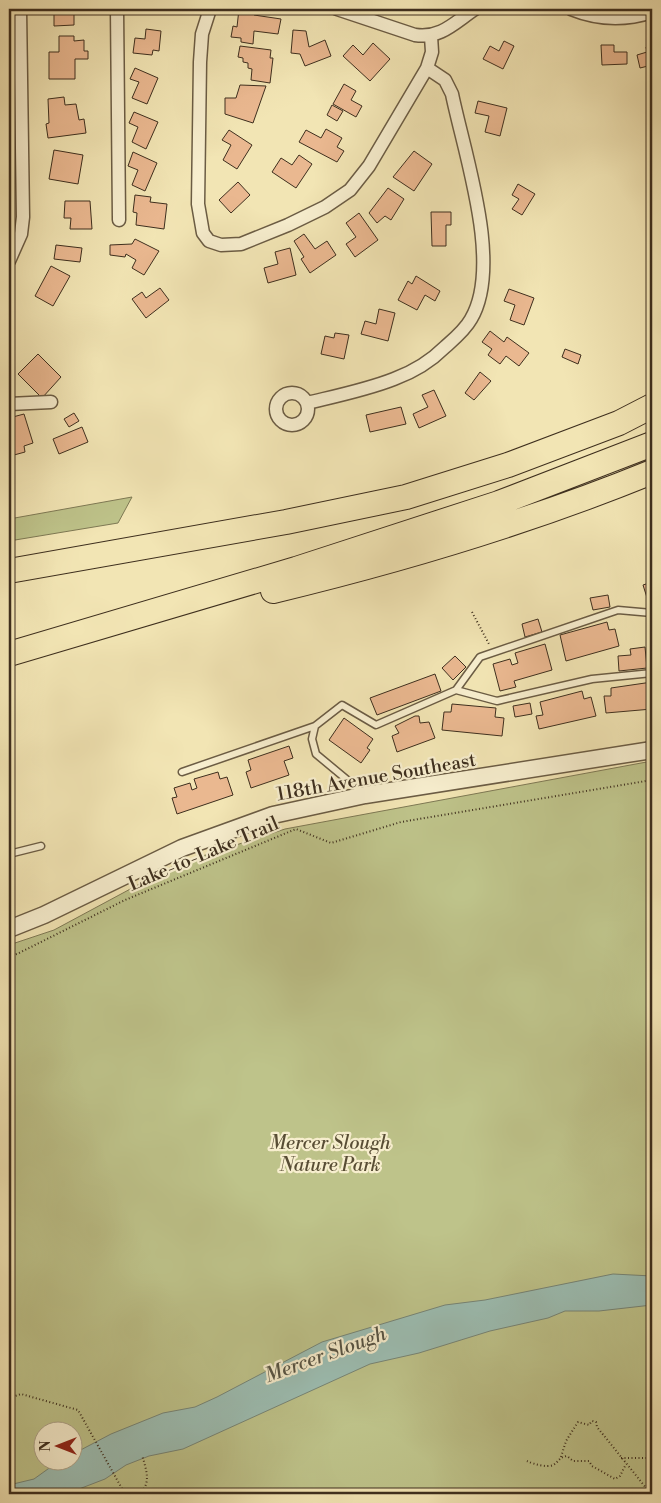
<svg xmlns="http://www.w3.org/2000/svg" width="661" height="1503" viewBox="0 0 661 1503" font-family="'Libre Bodoni',serif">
	<rect width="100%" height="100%" fill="#f2e5b4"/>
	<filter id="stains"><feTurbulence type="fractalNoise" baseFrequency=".004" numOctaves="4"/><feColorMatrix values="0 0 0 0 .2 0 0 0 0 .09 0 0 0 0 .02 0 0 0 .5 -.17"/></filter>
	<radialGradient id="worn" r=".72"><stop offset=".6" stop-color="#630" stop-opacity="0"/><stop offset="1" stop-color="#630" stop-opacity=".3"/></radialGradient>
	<path fill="#bec38a" stroke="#7e7954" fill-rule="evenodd" d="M132,497l-14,26 -109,18v-22z
		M652,761v733h-643v-549l45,-15 121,-65 110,-36zM42,1430h30v30h-30z"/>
	<path fill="#9cbeb3" stroke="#768577" d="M613,1274l39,2v29l-53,6h-34l-17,7 -58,13 -71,22 -49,11 -187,85 -34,7 -23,9 -21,14 -39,15h-57v-9l25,-6 25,-18 13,-1 1,-6 38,-20 52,-21 32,-6 22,-10 105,-55 123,-37 40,-5z"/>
	<path fill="#eab890" stroke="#3e2f1e" d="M49,9h34v2h-9v14l-20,1v-14h-5z
		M239,9l15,1v5l27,4 -3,15 -24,-3 -1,13 -12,-2v-4l-10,-1 2,-11 4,1z
		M146,29l15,2 -2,20 -6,-1 -1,5 -19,-2 2,-15 10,1z
		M293,30l13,1 3,16 16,-7 6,16 -26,10 -5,-12 -9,-1z
		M59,36h15v5l10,-1v11h4v8h-13v20h-26v-27h10z
		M504,41l10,5 -11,23 -20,-10 7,-13 9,5z
		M373,43l17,16 -20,22 -27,-25 10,-11 10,10z
		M601,45h13v7h13v12l-25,1z
		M652,45v20l-12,3 -3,-13 10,-3 -1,-5z
		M240,46l31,4 -1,8h3l-3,25 -19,-3 1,-11 -4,-1v-5l-5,-1v-4l-5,-1z
		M135,68l23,10 -11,26 -15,-6 7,-16 -9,-3z
		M344,84l12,7 -5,9 11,6 -6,11 -23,-13z
		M240,85l26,1 -13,37 -28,-9v-16h11z
		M64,97l1,8 11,-1 3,16 5,-1 2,14 -38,5 -2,-14 3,-1 -1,-24z
		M478,101l29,7 -7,28 -15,-4 4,-16 -14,-3z
		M332,105l11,6 -6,10 -10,-6z
		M134,112l24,10 -12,27 -14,-7 6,-15 -9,-4z
		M326,129l16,9 -5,9 7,4 -7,11 -38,-20 7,-12 15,8z
		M229,130l23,15 -15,24 -14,-9 8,-15 -9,-5z
		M54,150l29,5 -5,29 -29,-5z
		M414,151l18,13 -18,27 -21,-14z
		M133,152l24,11 -12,28 -13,-6 6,-15 -10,-4z
		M299,155l13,9 -16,24 -24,-16 9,-14 11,7z
		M238,182l12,13 -19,18 -12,-13z
		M518,184l17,10 -13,21 -10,-6 7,-10 -7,-4z
		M388,188l16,11 -13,21 -6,-4 -8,7 -8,-10z
		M135,195l16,2 -1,5 17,2 -3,25 -28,-4 1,-12 -4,-1z
		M65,201h25l2,28h-22l1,-11h-7z
		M431,212h20v13h-5v21h-14z
		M359,213l19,27 -23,17 -9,-13 10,-7 -10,-14z
		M304,234l11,15 12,-8 9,14 -26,18 -9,-14 3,-2 -10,-16z
		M135,239l24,12 -15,24 -12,-7 4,-8 -10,-6 -1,3 -15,-2v-10l22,-1z
		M56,245l26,3 -2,14 -26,-3z
		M290,248l6,27 -28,8 -4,-15 14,-4 -3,-12z
		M51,266l19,10 -17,30 -18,-10z
		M416,276l24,15 -5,10 -10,-6 -8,15 -19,-10 10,-19 4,3z
		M160,288l9,12 -23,18 -14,-19 10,-7 4,6z
		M509,289l25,9 -10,27 -14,-5 5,-15 -11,-4z
		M379,309l16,4 -7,28 -27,-7 4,-13 11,3z
		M490,331l14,11 3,-5 22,16 -10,13 -13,-10 -6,8 -12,-9 4,-6 -10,-7z
		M335,333l14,2 -5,24 -23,-5 4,-18 9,2z
		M565,349l16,6 -3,9 -16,-7z
		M38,354l23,23 -19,21 -24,-24z
		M480,372l11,9 -17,19 -9,-7z
		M434,390l12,26 -27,12 -6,-14 15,-7 -6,-12z
		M401,407l5,17 -36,8 -4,-17z
		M74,413l5,8 -10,6 -5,-8z
		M24,414l9,29 -9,3 1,6 -11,3 -5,-13v-24z
		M82,427l6,15 -29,12 -6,-15z
		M652,582v21l-3,1 -6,-19z
		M608,595l2,12 -17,3 -3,-12z
		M538,619l4,13 -17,5 -3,-13z
		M607,622l2,8 6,-1 4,17 -53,15 -6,-26z
		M545,644l7,26 -38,11 2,6 -16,4 -7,-27 17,-5 2,6 6,-2 -3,-10z
		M645,647l2,21 -28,3 -1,-15 13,-1 -1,-6z
		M455,656l11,11 -13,13 -11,-12z
		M435,674l6,17 -64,24 -7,-17z
		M652,682v27l-46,4 -2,-17h7v-8z
		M582,691l2,8 7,-2 5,19 -57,13 -3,-13 7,-1 -3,-13z
		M530,703l2,11 -17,3 -2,-11z
		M452,704l44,4 -1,9 9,1 -2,18 -60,-6 2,-18h7z
		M415,716h4l1,7 9,-1 6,16 -38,14 -5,-16 7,-3 -4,-7z
		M344,718l29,21 -6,9 3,2 -9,13 -32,-23z
		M289,746l4,12 -9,3 5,14 -38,13 -5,-16 5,-2 -3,-10z
		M218,772l2,7 7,-2 6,18 -56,19 -5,-16 5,-1 -3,-9 16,-5 2,7 5,-2 -3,-9z"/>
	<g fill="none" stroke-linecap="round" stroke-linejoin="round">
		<defs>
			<path id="service" d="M456,690l41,11 95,-22 60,-6
				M315,726l-3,13 4,15 47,39
				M182,772l133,-46 27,-21 34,20 80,-35 24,-33 138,-47 34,3
				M9,854l32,-8"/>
			<path id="minor" d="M117,9l2,211
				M210,9l-8,25 -2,28 -2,142 5,29 6,8 12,4 20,-1 47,-19 37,-18 25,-17 19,-24 58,-98 5,-16 -1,-16
				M337,9l78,26c26,4 40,-13 60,-26
				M571,9c27,11 53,12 81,3
				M9,261l12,-27 2,-17 -3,-208
				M276 409a16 16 0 1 1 32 0a16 16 0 1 1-32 0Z
				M307,403c29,-7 59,-13 87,-24 19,-7 37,-18 51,-32 9,-8 20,-17 26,-28 32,-54 -7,-166 -19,-225l-7,-14 -18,-12
				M9,404l42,-2"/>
			<path id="tertiary" d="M9,929l35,-14 138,-67 91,-33 92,-20 287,-45"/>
			<path id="motorway" d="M9,571l277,-49 120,-25 102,-32 111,-42 33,-17
				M273,591c129,-31 256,-69 379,-119
				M9,654l287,-85 203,-66 153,-59"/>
		</defs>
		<use href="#service" stroke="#6b5c44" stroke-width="9"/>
		<use href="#minor" stroke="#6b5c44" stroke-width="15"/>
		<use href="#tertiary" stroke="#6b5c44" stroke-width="19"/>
		<use href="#motorway" stroke="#3e2f1e" stroke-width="26"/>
		<path stroke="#3e2f1e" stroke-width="2" stroke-dasharray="1 2.5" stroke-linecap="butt" d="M472,612l18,34
			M9,956l8,-2 108,-54 171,-71 35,14 70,-21 251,-42
			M9,1398l12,-4 57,16 47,84
			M561,1457l5,-16 12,-19 11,3 3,-4 4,1 1,5 54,67
			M621,1458h31
			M527,1461c6,3 20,7 26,4 6,-3 6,-8 14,-9l6,5h16l3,5 23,13 5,-3 6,-12
			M139,1494c13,-10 7,-25 3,-39"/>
		<use href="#service" stroke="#f7eece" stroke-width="6"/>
		<use href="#minor" stroke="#f7eece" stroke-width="12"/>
		<use href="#tertiary" stroke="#f7eece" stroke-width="16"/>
		<use href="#motorway" stroke="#f2e5b4" stroke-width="24"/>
	</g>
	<g text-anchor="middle" stroke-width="4.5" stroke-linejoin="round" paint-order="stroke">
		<g font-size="19" fill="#3e2f1e" stroke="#f7eece">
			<text transform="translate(376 776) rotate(-10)" y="7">118th Avenue Southeast</text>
			<text transform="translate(203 853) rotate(-23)" y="7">Lake-to-Lake Trail</text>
		</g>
		<g font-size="19" font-style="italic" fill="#584d34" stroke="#f7eece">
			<text x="330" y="1149">Mercer Slough<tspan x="330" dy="22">Nature Park</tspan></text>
		</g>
		<g font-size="20" font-style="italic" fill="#565343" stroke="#f7eece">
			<text transform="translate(325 1354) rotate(-20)" y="7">Mercer Slough</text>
		</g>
	</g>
	<rect width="661" height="1503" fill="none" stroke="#f2e5b4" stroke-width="30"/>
	<rect x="10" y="10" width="641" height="1483" fill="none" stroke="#3e2f1e" stroke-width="2.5"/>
	<rect x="15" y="15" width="631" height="1473" fill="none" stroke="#3e2f1e"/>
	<g transform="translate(58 1446) rotate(270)"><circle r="24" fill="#f7eece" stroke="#ada288"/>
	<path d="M0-4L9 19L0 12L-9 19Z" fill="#8f2418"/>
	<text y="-8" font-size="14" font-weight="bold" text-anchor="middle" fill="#3e2f1e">N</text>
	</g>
	<rect width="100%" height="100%" filter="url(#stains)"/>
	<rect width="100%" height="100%" fill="url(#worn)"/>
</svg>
